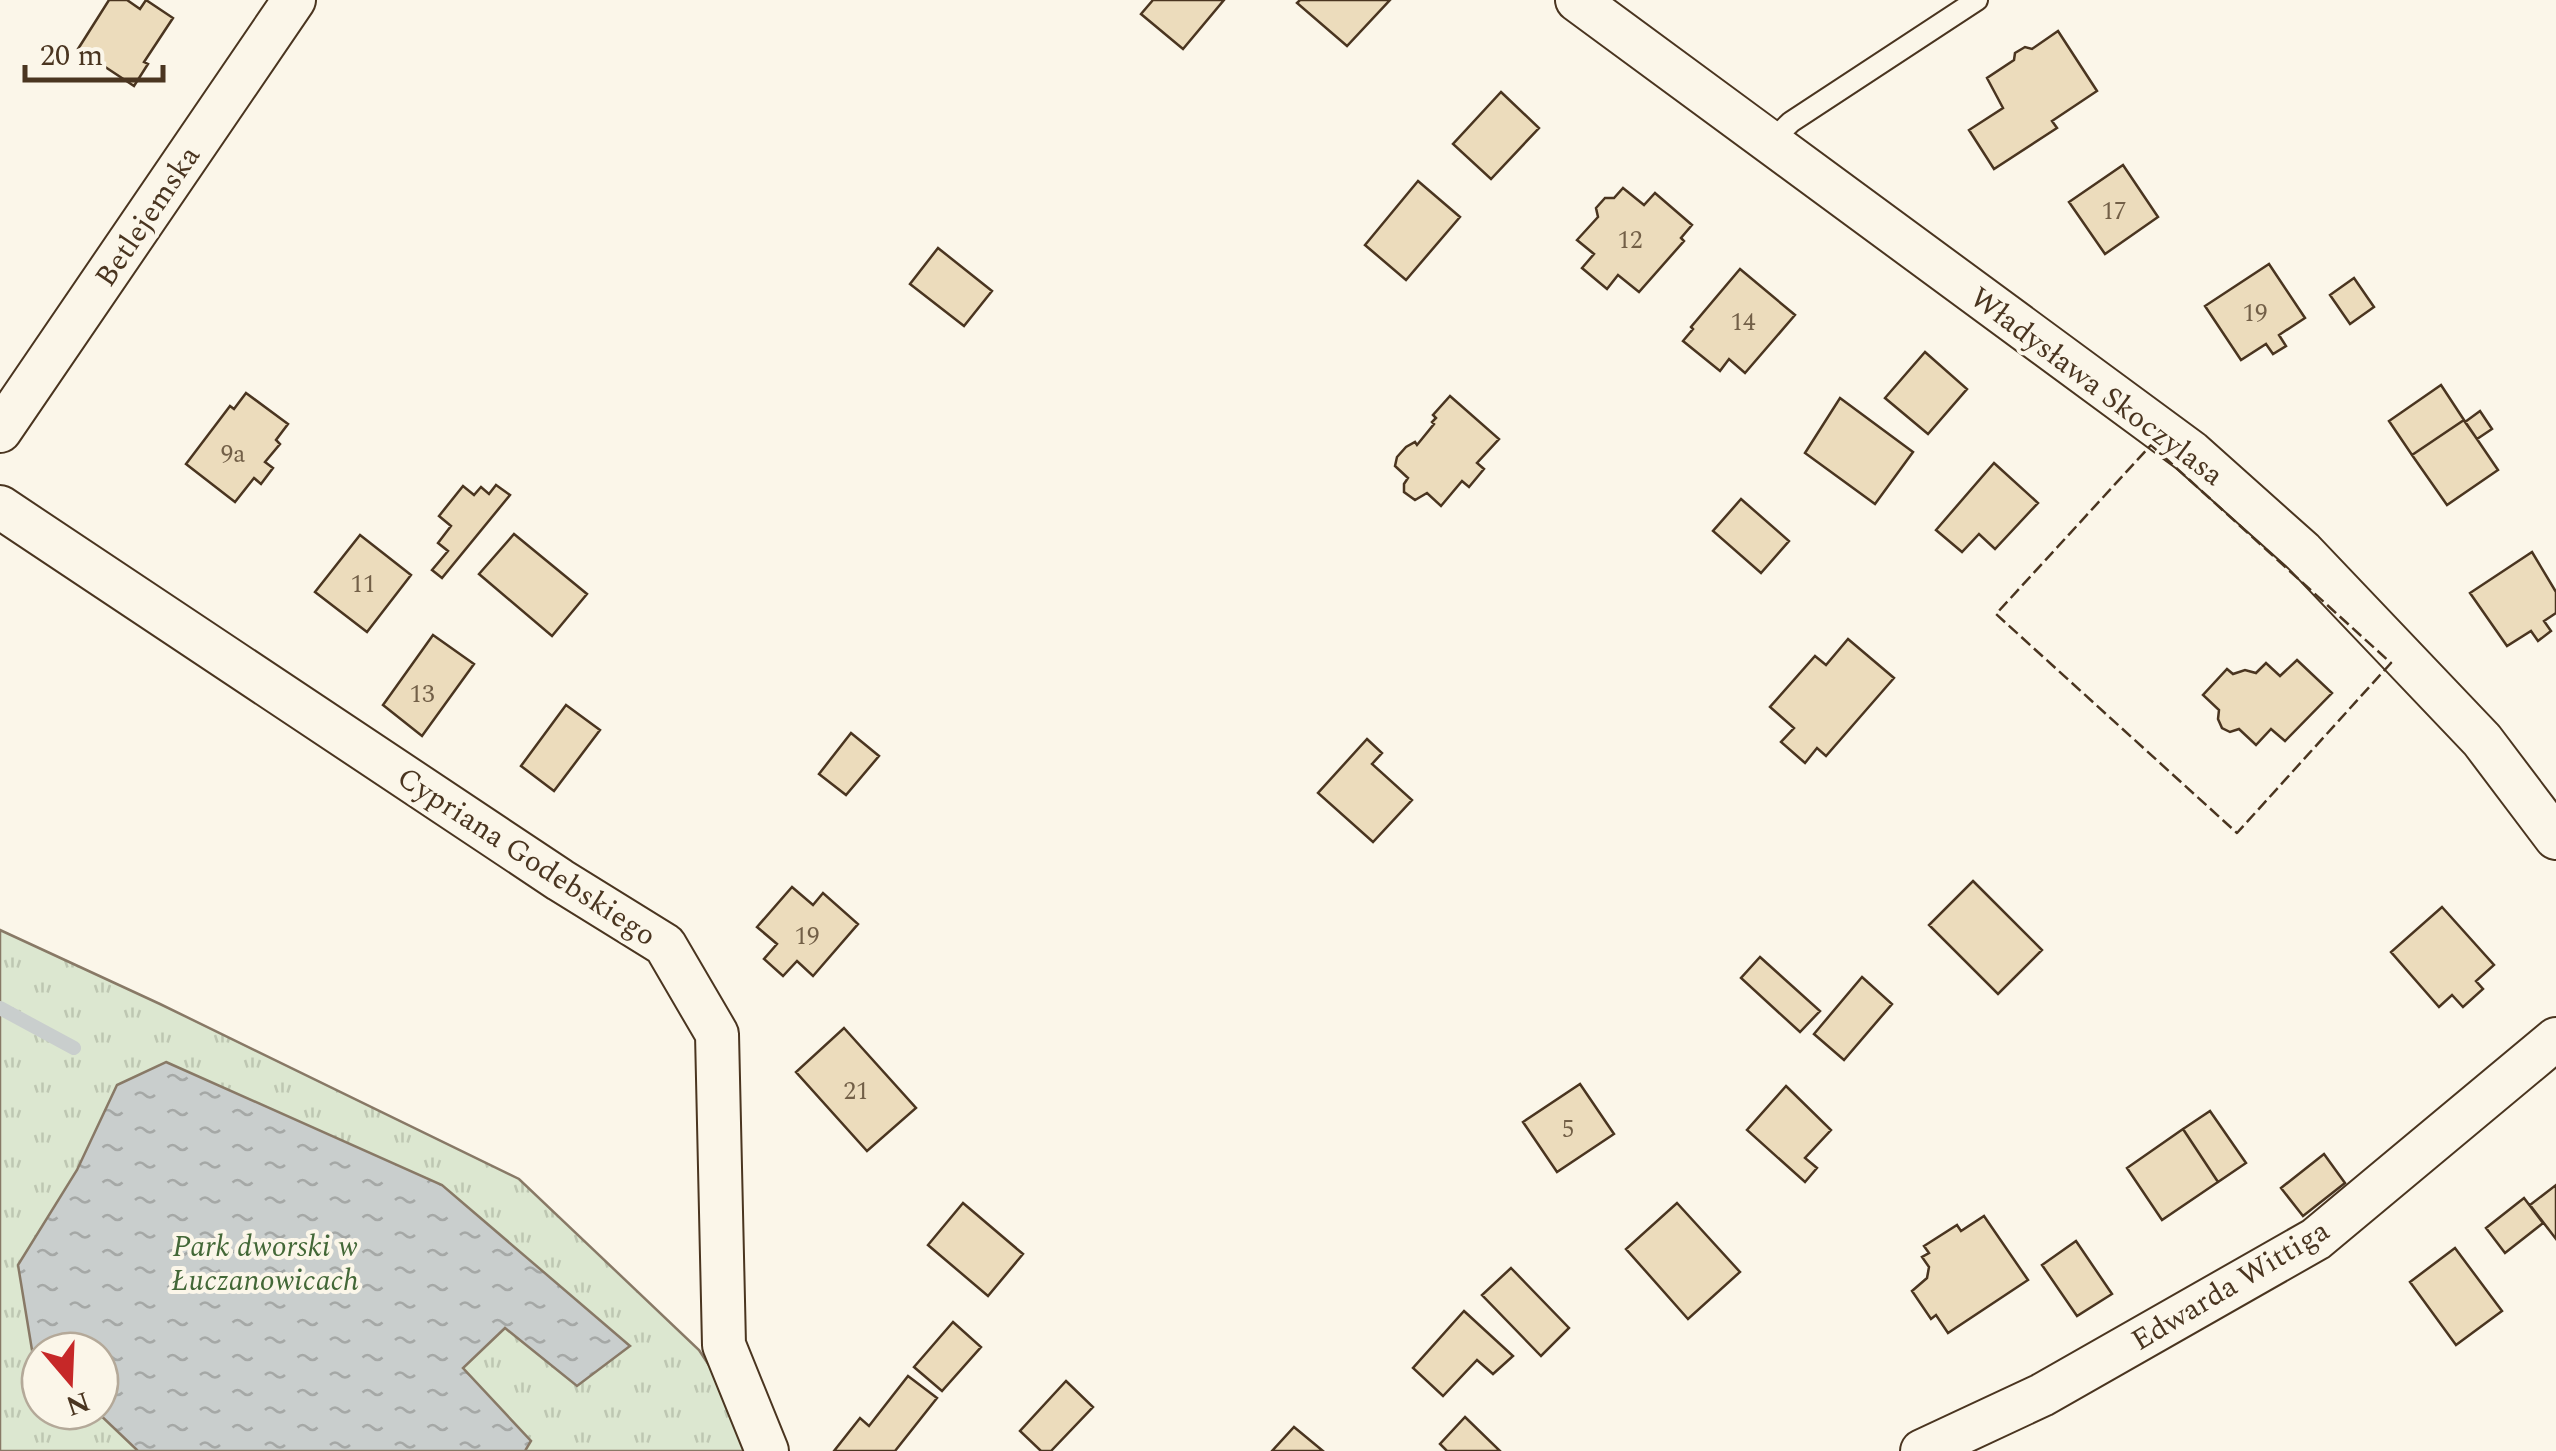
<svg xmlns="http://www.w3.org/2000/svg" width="2556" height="1451" viewBox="0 0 2556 1451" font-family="Spectral,serif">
	<defs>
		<pattern id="park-tufts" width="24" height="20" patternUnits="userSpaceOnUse" patternTransform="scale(2.5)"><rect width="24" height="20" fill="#dce7d0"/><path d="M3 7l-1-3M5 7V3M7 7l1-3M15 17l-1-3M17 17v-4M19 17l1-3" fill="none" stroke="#bec7b2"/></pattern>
		<pattern id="water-ripples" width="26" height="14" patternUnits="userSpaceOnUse" patternTransform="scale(2.5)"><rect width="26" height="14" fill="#c9cecd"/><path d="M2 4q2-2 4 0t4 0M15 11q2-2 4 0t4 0" fill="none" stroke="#a5a8a6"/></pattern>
	</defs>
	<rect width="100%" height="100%" fill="#fbf6e9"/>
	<path fill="url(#park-tufts)" stroke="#887966" stroke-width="2.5" fill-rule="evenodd" d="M0,930l160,74 359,175 180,171 66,101h-765zM40,1351h60v60h-60z"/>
	<path fill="url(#water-ripples)" stroke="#887966" stroke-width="2.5" d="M166,1062l276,123 188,161 -53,40 -72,-58 -42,40 68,73 -6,10h-387l-42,-40h4v-60h-60v6l-8,-7 -14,-85 59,-95 40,-85z"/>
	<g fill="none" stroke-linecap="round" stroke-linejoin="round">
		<path stroke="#c9cecd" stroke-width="14" d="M0,1008l74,40"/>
	</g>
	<path fill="#ecdcbc" stroke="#4a3520" stroke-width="2.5" d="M109,0h18l13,9 6,-9 27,18 -29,44 4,2 -14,22 -56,-37z
		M1153,0h71l-41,49 -42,-35z
		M1300,0h90l-43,46 -50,-43z
		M2058,31l39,60 -45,30 5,7 -63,41 -25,-39 34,-22 -16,-30 27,-18 1,-7 10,-6 7,2z
		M1501,92l38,36 -48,51 -38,-35z
		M2123,165l35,52 -53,37 -36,-52z
		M1418,181l42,36 -54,63 -41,-35z
		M1623,188l21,17 11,-12 37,32 -11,13 3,3 -45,51 -21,-17 -11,14 -25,-21 12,-14 -17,-14 21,-23 -2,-9 9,-10h9z
		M938,248l54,43 -28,35 -54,-42z
		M2269,264l36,54 -26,17 7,11 -13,8 -7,-10 -25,16 -36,-54z
		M1740,269l55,46 -50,58 -16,-14 -9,12 -37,-30 10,-12 -2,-2z
		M2354,278l20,29 -24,17 -20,-29z
		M1925,352l42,37 -39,45 -43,-36z
		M2441,385l23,35 -52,35 -23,-34z
		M246,393l42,31 -12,16 4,4 -15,18 8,6 -12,16 -7,-6 -19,24 -49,-38 44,-58 4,3z
		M1450,396l49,43 -22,24 7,6 -15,18 -7,-6 -21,25 -14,-13 -12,7 -11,-8v-8l4,-6 -13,-12 2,-9 9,-10 9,-5 2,3 17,-21 -2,-2 4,-4 -3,-3z
		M1840,398l73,54 -38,52 -70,-51z
		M2480,411l12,18 -15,10 -12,-17z
		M2464,420l34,50 -51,35 -35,-50z
		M1994,463l44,40 -43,46 -16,-15 -17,18 -26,-22z
		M496,485l14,10 -68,83 -10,-8 16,-19 -10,-8 13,-17 -12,-10 24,-30 11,9 7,-8 8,7z
		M1741,499l48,42 -28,32 -48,-42z
		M514,534l73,60 -35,42 -73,-62z
		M360,535l51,40 -44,57 -52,-40z
		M2532,552l24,40v21l-12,8 7,10 -13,10 -7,-10 -24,15 -37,-53z
		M433,635l41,29 -52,72 -39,-31z
		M1848,639l46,39 -68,78 -9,-8 -12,15 -24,-21 13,-14 -24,-21 45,-51 11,9z
		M2297,660l35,33 -47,48 -14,-12 -15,16 -17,-16 -9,3 -8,-4 -4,-9 1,-9 -16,-15 24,-26 6,5 12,-4 11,3 10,-10 14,13z
		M566,705l34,25 -46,61 -33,-25z
		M851,733l28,23 -33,39 -27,-21z
		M1367,739l15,14 -10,11 40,36 -39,42 -55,-49z
		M1973,881l69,69 -44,44 -69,-69z
		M792,887l21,18 10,-12 35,31 -45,52 -16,-15 -14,15 -19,-17 13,-15 -20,-17z
		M2442,907l52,58 -18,16 7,8 -20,18 -11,-12 -13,12 -48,-55z
		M1760,957l60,54 -20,21 -59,-54z
		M1862,977l30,27 -48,56 -30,-26z
		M844,1028l72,80 -49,43 -71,-79z
		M1580,1084l34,50 -57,38 -34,-50z
		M1786,1086l45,44 -26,28 12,10 -12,14 -58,-52z
		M2210,1111l36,52 -28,19 -35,-53z
		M2183,1129l35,53 -56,38 -35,-52z
		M2324,1154l21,29 -42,33 -22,-28z
		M2556,1185v54l-26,-34z
		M2524,1198l19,25 -38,30 -19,-25z
		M963,1203l60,51 -35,42 -60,-51z
		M1677,1203l63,69 -52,47 -62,-70z
		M1984,1216l44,64 -80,53 -12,-18 -5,4 -19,-28 15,-13 2,-11 -7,-10 7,-4 -5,-7 33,-21 4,6z
		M2076,1241l36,53 -35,22 -35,-51z
		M2455,1248l47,63 -46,34 -46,-63z
		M1511,1268l58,60 -28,28 -59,-61z
		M1464,1311l49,45 -20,18 -16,-14 -34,36 -30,-28z
		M953,1322l28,25 -39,44 -28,-24z
		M908,1376l29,22 -42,53h-61l26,-33 9,8z
		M1066,1381l27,26 -42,44h-10l-21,-20z
		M1465,1417l35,34h-53l-7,-7z
		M1294,1427l29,24h-51z"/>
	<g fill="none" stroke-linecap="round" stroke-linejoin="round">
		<defs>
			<path id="lane" d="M1769,143l22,-21 186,-122"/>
			<path id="street" d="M1577,0l614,452 112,100 179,188 74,98
				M0,431l294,-431
				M0,507l560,373 105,65 52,89 7,311 43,106
				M1922,1451l120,-56 274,-156 240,-200"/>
		</defs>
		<use href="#lane" stroke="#4a3520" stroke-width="24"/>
		<use href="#street" stroke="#4a3520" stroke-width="46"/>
		<use href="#lane" stroke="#fbf6e9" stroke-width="20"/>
		<use href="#street" stroke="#fbf6e9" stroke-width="42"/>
		<path stroke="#4a3520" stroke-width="2.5" stroke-dasharray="12 5" stroke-linecap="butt" d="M2151,445l240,218 -154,170 -241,-219z"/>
	</g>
	<g text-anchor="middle" stroke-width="8" stroke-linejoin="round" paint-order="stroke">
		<g font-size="25" fill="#725f47">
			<text x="2114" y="219">17</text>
			<text x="1630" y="248">12</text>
			<text x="2255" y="321">19</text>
			<text x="1743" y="330">14</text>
			<text x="233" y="462">9a</text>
			<text x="363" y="592">11</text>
			<text x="422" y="702">13</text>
			<text x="807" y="944">19</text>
			<text x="856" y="1099">21</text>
			<text x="1568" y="1137">5</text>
		</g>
		<g font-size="30" fill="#4a3520" stroke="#fbf6e9">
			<text transform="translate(147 216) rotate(-56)" y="10">Betlejemska</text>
			<text transform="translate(2097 386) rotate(37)" y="10">Władysława Skoczylasa</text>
			<text transform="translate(527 856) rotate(33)" y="10">Cypriana Godebskiego</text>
			<text transform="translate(2230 1285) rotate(-31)" y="10">Edwarda Wittiga</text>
		</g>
		<g font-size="30" font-style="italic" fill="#436837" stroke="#fbf6e9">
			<text x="265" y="1256">Park dworski w<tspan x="265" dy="34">Łuczanowicach</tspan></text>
		</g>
	</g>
	<g transform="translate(70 1381) rotate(161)"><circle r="48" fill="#fbf6e9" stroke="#b4a999" stroke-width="2.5"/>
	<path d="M0-8L18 38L0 25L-18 38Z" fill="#c62828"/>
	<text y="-15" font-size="28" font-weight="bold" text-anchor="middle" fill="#4a3520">N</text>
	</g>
	<path d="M25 65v15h138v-15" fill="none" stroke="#4a3520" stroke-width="5"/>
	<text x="40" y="65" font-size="30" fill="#4a3520" stroke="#fbf6e9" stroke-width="8" paint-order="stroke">20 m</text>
</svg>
